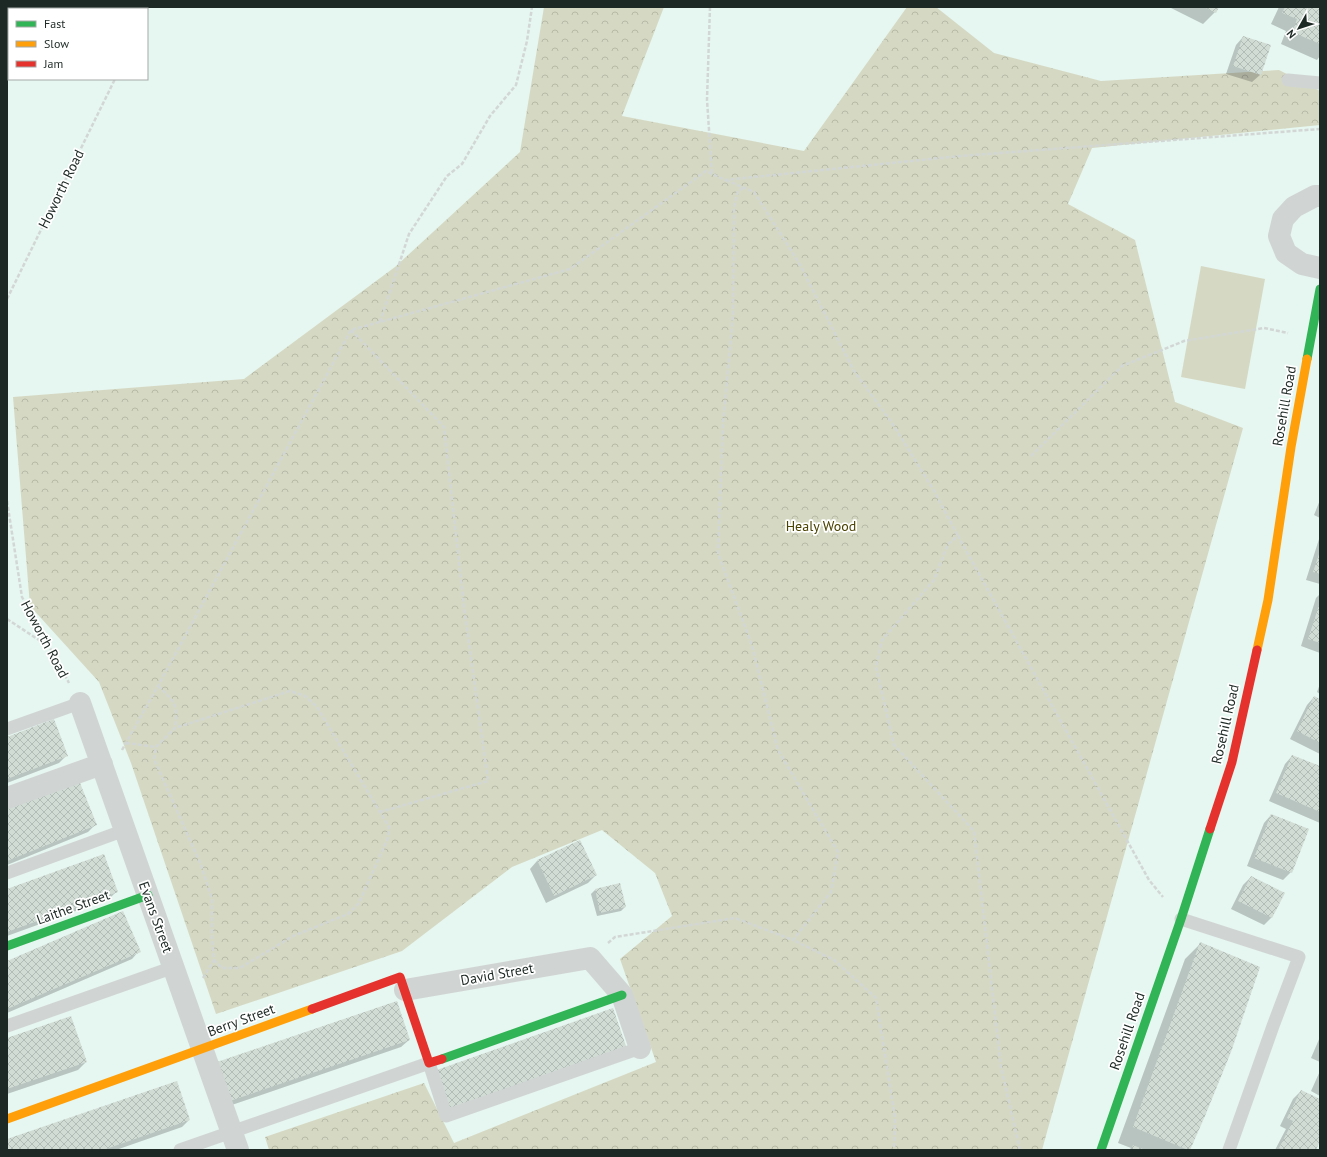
<svg xmlns="http://www.w3.org/2000/svg" width="1327" height="1157" viewBox="0 0 1327 1157" font-family="'PT Sans',sans-serif">
	<defs>
		<pattern id="park-crowns" width="20" height="18" patternUnits="userSpaceOnUse"><rect width="20" height="18" fill="#d5d9c3"/><path d="M2 6a3 3 0 1 1 6 0M12 15a3 3 0 1 1 6 0" fill="none" stroke="#b6baa7"/></pattern>
		<pattern id="building-cross-hatch" width="8" height="8" patternUnits="userSpaceOnUse"><rect width="8" height="8" fill="#d1dcd5"/><path d="M0 0l8 8M0 8l8-8" fill="none" stroke="#b3bdb7"/></pattern>
	</defs>
	<rect width="100%" height="100%" fill="#e6f6f0"/>
	<path fill="#d5d9c3" d="M1201,266l64,13 -20,110 -64,-12z"/>
	<path fill="url(#park-crowns)" d="M544,7h120l-42,109 182,35 103,-144h29l58,46 107,28 178,-11 41,21v34l-228,23 -24,56 67,36 40,162 68,26 -201,722h-773l-4,-13 159,-54 30,60 202,-81 -36,-103 52,-43 -17,-43 -53,-43 -90,37 -110,84 -186,63 -85,-251 -32,-81 -69,-76 -17,-209 231,-18 151,-112 125,-115z"/>
	<path fill="#0003" d="M1169,7h49l-3,5 -12,12z
		M1279,7h41v49l-3,4 -36,-16 5,-13 -15,-7z
		M1243,37l27,9 -10,29 -8,7 -26,-8 10,-29z
		M1320,500v18l-6,-3z
		M1320,536v48l-14,-4z
		M1320,594v59l-19,-7 15,-48z
		M1320,684v10l-3,-2z
		M1314,697l6,3v54l-30,-15 17,-34z
		M7,738l60,17 -8,8 -52,20z
		M1292,756l28,11v56l-51,-22 16,-37z
		M7,808l89,16 -8,8 -81,33z
		M1271,815l20,57 -8,8 -36,-14 17,-43z
		M580,841l16,34 -8,8 -42,20 -16,-34 7,-8z
		M1251,877l21,40 -8,8 -33,-16 12,-24z
		M620,885l5,22 -4,4 -24,5 -6,-22 4,-4z
		M7,890l109,2 -7,7 -102,37z
		M1200,944l-12,206h-59l2,-2 -13,-5 67,-184z
		M139,951l-7,8 -125,54v-51z
		M1320,1037v25l-9,-4z
		M7,1039l79,23 -8,8 -71,24z
		M409,1040l-8,7 -178,61 -13,-37z
		M1320,1071v25l-9,-5z
		M1301,1091l19,10v38l-6,11h-39l11,-21 -6,-3 13,-27z
		M189,1120l-7,7 -66,23h-109v-10z"/>
	<path fill="url(#building-cross-hatch)" d="M1204,7h15l-3,6z
		M1285,7h35v37l-28,-12 5,-13 -15,-6z
		M1243,36l28,9 -10,30 -28,-9z
		M1320,551v23l-7,-2z
		M1320,602v41l-12,-4z
		M1314,696l6,3v44l-23,-12z
		M54,719l14,37 -61,23v-42z
		M1292,755l28,11v46l-44,-19z
		M78,778l19,47 -90,36v-55z
		M1271,814l38,15 -17,44 -38,-15z
		M580,840l17,35 -43,21 -17,-36z
		M104,854l14,38 -111,40v-43z
		M1251,876l34,17 -13,25 -34,-17z
		M620,883l6,24 -26,6 -5,-24z
		M123,911l18,41 -134,57v-48z
		M1200,942l60,25 -29,85 -26,64 -15,34h-2l-55,-23z
		M397,1001l13,39 -180,61 -13,-39z
		M613,1008l14,41 -179,63 -14,-41z
		M71,1016l16,46 -80,27v-51z
		M177,1081l13,39 -87,30h-96v-11z
		M1301,1090l19,9v42l-4,9h-33l-4,-2 14,-27 -6,-3z
		M1133,1145l12,5h-14z"/>
	<g fill="none" stroke-linecap="round" stroke-linejoin="round">
		<path stroke="#d2d7d5" stroke-width="2.5" stroke-dasharray="4 2" stroke-linecap="butt" d="M710,7l-3,93 5,74
			M147,9l1,-2
			M7,20h2
			M726,180l28,12 45,71 55,108 38,52 41,66 25,47
			M743,188l-5,3 -4,16 -1,109 -10,107 -5,130 34,93 26,104 60,102 -7,40 -38,48 41,20 42,38 19,120 -1,32
			M7,299l108,-220
			M380,322l29,-88 38,-58 15,-12 28,-48 26,-31 11,-44 5,-34
			M351,330l93,97 20,180 24,174 -108,31
			M1031,456l91,-90 62,-25 80,-13 24,5
			M7,501l15,96 47,86
			M7,619l41,27
			M158,686c16,15 21,19 17,42
			M126,743l30,4
			M122,750l36,-64 193,-356 219,-61 136,-98 19,9 235,-24 360,-27
			M608,943l7,-6 120,-19 58,22
			M203,978l11,-18 -2,-21v-40l-11,-34 -47,-106 2,-12 19,-19 115,-37 15,5 12,11 72,120 -1,11 -29,65 -11,11 -55,22 -53,32h-18l-8,-8
			M1020,1150l-19,-83 -27,-236 -80,-86 -18,-78 6,-27 52,-60 14,-36 10,-8 191,344 14,17"/>
		<path stroke="#d0d5d4" stroke-width="13" d="M1288,80l32,3
			M7,729l73,-26
			M7,873l118,-43
			M1181,919l118,38 -26,69 -44,124
			M7,1026l167,-59
			M180,1150l249,-87 17,53 194,-68"/>
		<path stroke="#d0d5d4" stroke-width="22" d="M1320,196h-5l-21,11 -11,12 -4,17 7,17 16,11 18,4
			M80,703l158,447
			M7,798l95,-34
			M405,990l185,-32 32,37 18,53"/>
		<path stroke="#30b455" stroke-width="9" d="M1307,359l13,-70
			M7,946l141,-51
			M442,1059l180,-64
			M1101,1150l80,-231 29,-90"/>
		<path stroke="#ff9f0a" stroke-width="9" d="M1257,650l11,-50 23,-153 16,-88
			M7,1119l305,-110"/>
		<path stroke="#e5322d" stroke-width="9" d="M1210,829l22,-67 25,-112
			M312,1009l88,-32 29,86 13,-4"/>
	</g>
	<g text-anchor="middle" stroke-width="3.5" stroke-linejoin="round" paint-order="stroke">
		<g font-size="14" fill="#1d2925" stroke="#fff">
			<text transform="translate(61 189) rotate(-64)" y="5">Howorth Road</text>
			<text transform="translate(1284 406) rotate(-80)" y="5">Rosehill Road</text>
			<text transform="translate(45 639) rotate(62)" y="5">Howorth Road</text>
			<text transform="translate(1225 724) rotate(-77)" y="5">Rosehill Road</text>
			<text transform="translate(73 907) rotate(-20)" y="5">Laithe Street</text>
			<text transform="translate(156 917) rotate(70)" y="5">Evans Street</text>
			<text transform="translate(497 974) rotate(-10)" y="5">David Street</text>
			<text transform="translate(241 1020) rotate(-20)" y="5">Berry Street</text>
			<text transform="translate(1127 1031) rotate(-71)" y="5">Rosehill Road</text>
		</g>
		<g font-size="14" fill="#4a4200" stroke="#fff">
			<text x="821" y="531">Healy Wood</text>
		</g>
	</g>
	<rect width="1327" height="1157" fill="none" stroke="#1d2925" stroke-width="16"/>
	<rect x="8" y="8" width="140" height="72" fill="#ffffff" stroke="#a5a9a8"/>
	<rect x="16" y="21" width="20" height="6" fill="#30b455" stroke="#a5a9a8"/>
	<text x="44" y="28" font-size="12" fill="#1d2925">Fast</text>
	<rect x="16" y="41" width="20" height="6" fill="#ff9f0a" stroke="#a5a9a8"/>
	<text x="44" y="48" font-size="12" fill="#1d2925">Slow</text>
	<rect x="16" y="61" width="20" height="6" fill="#e5322d" stroke="#a5a9a8"/>
	<text x="44" y="68" font-size="12" fill="#1d2925">Jam</text>
	<g transform="translate(1299 28) rotate(231)" stroke="#ffffff" stroke-width="3" paint-order="stroke">
	<path d="M0-3L7 15L0 10L-7 15Z" fill="#1d2925"/>
	<text y="-6" font-size="11" font-weight="bold" text-anchor="middle" fill="#1d2925">N</text>
	</g>
</svg>
